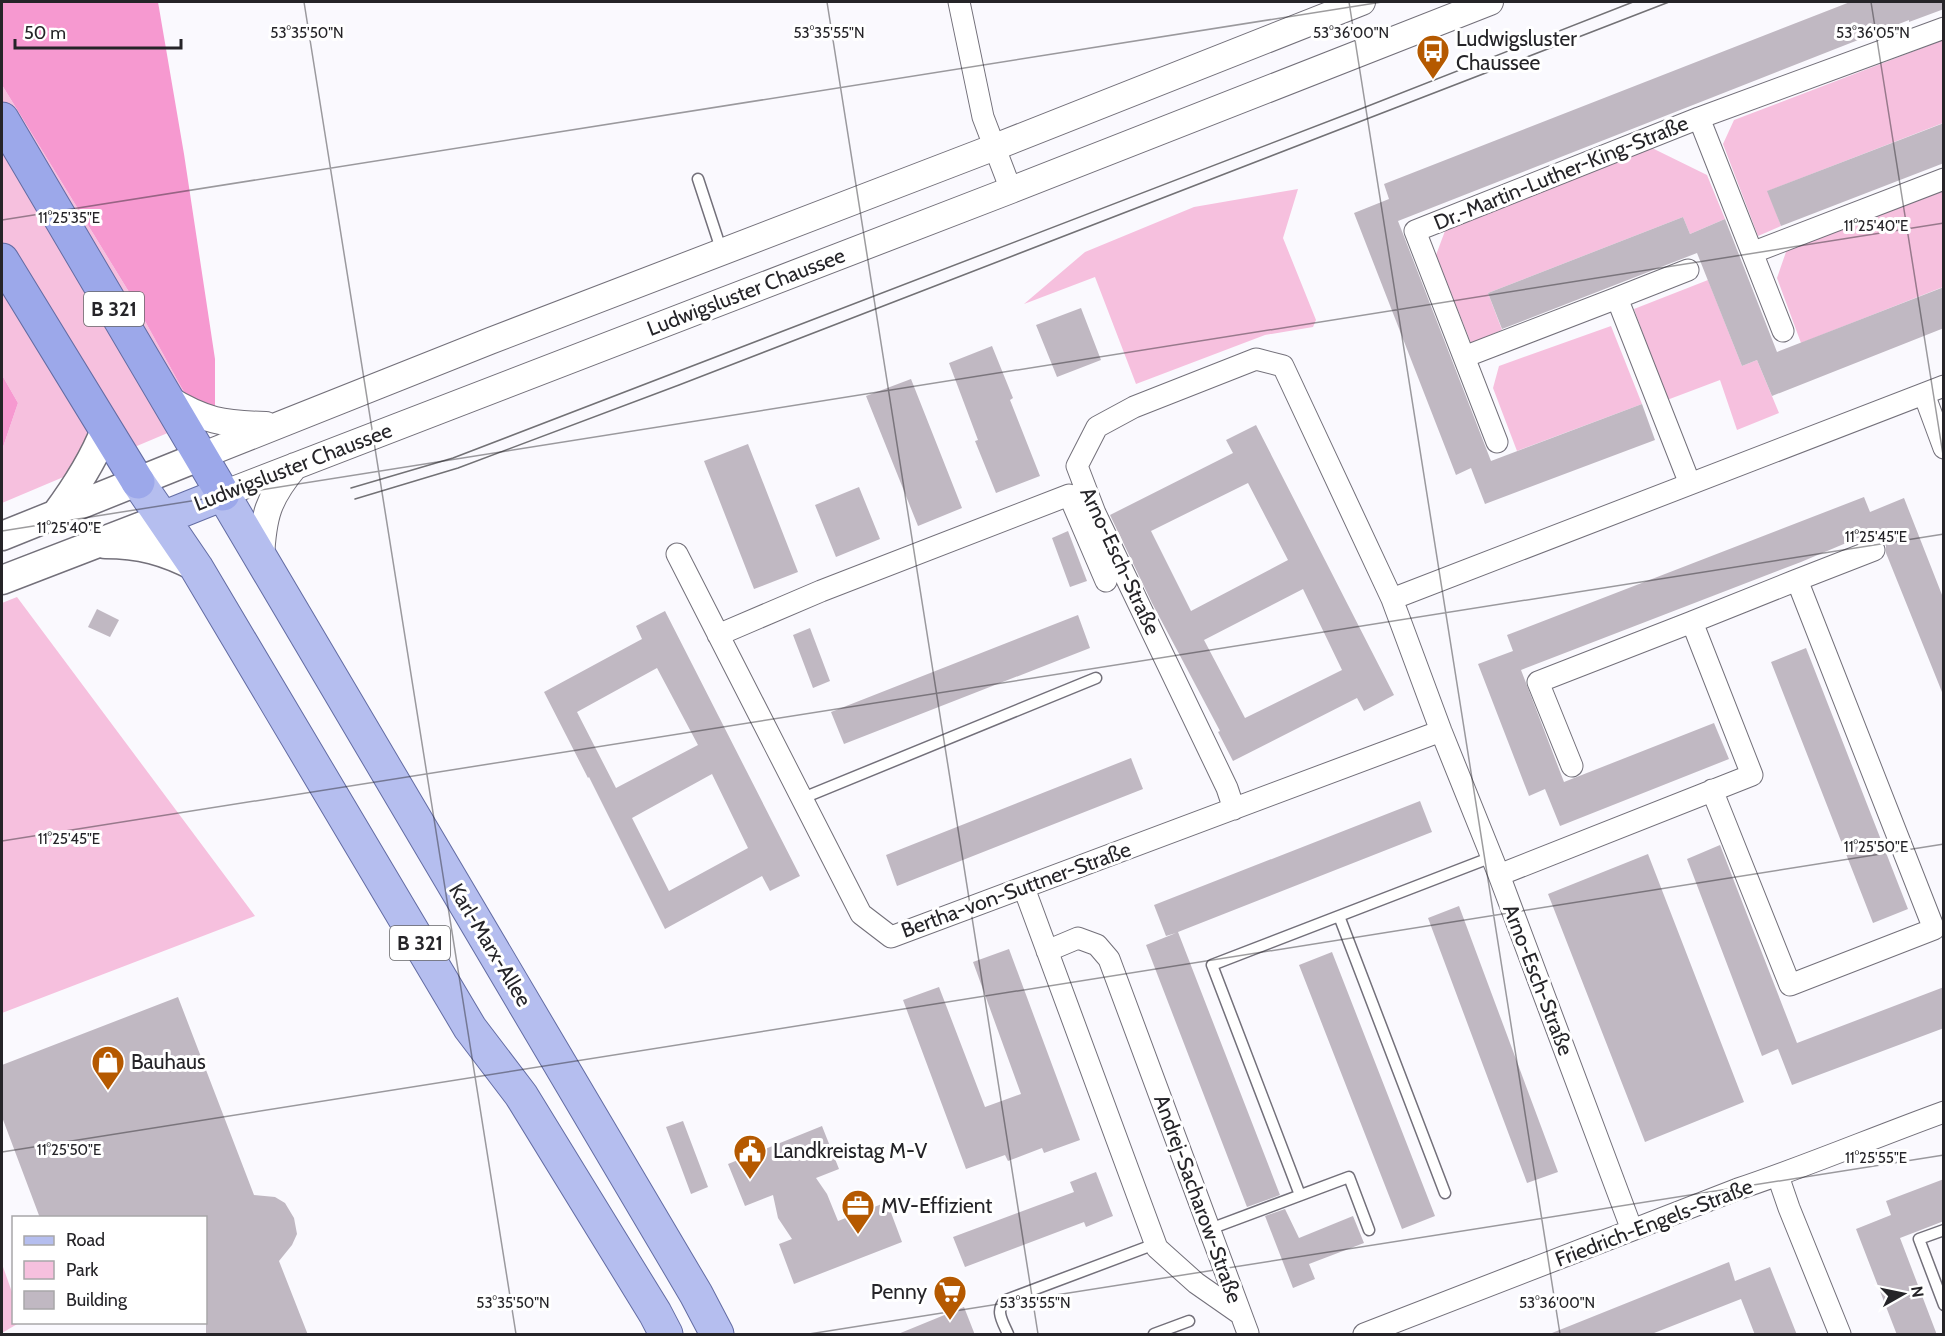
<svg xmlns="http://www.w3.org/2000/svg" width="1945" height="1336" viewBox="0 0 1945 1336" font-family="Cabin,sans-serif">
	<rect width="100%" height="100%" fill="#faf9fe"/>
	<path fill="#f6c0de" d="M1943,40v83l-175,68 13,35 -23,10 -35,-92 11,-24z
		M2,85l127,207 56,102 30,19 -213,90v-53l16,-47 -16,-28z
		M1652,148l55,27 18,44 -35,15 -7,-17 -195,76 14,37 -31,13 -35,-88 9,-24z
		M1298,189l-15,49 33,82 -3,7 -48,8 -129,49 -41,-107 -71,27 61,-52 109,-45z
		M1943,191v96l-142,56 -24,-65 10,-29z
		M1708,280l34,86 15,-6 22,53 -42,17 -17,-50 -53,20 -33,-91z
		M1611,326l31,78 -125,47 -24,-63 6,-22z
		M17,597l238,319 -253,97v-410z
		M2,1264l11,31 1,27 5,1 -17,10z"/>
	<path fill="#f699d0" d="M2,2h156l26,152 31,205v54l-30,-19 -56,-102 -127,-207z
		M2,375l16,28 -16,47z"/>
	<path fill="#c0b8c2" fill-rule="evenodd" d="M1850,2h94v7l-35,13v-2l-511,201 93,240 151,-57 13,36 -170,64 -14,-36 -15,7 -102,-262 35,-14 -5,-15z
		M1944,123v40l-163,63 -14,-35z
		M1683,217l7,17 35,-15 52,133 167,-65v41l-172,68 -15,-36 -15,6 -45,-113 -195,76 -14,-36z
		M1081,308l20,52 -44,17 -21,-52z
		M992,346l21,52 -3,2 30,76 -44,17 -21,-52 3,-1 -29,-77z
		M911,379l51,129 -44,18 -52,-130z
		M1256,425l138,270 -30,16 -7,-13 -124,63 -15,-29 2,-1 -68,-128 -42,-88 123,-62 -7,-13zM1248,483l40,77 -97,51 -40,-80zM1303,589l39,81 -97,48 -41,-78z
		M748,444l50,128 -44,17 -50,-128z
		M859,487l21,52 -44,18 -21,-52z
		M1864,497l6,15 34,-14 40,102v97l-58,-144v-7l-9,-16 -76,32 -280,108 43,112 150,-59 15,36 -169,67 -15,-37 -16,7 -51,-132 35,-13 -6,-16z
		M1068,531l19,50 -17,6 -18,-49z
		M97,609l22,11 -9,17 -22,-10z
		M665,611l135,265 -30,15 -8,-15 -97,53 -76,-152 -1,1 -44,-86 98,-53 -6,-13zM657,668l41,77 -82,43 -39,-76zM712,774l36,74 -79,43 -37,-73z
		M1078,615l12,33 -246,96 -13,-32z
		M810,628l20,53 -17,7 -20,-53z
		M1806,648l102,261 -35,14 -102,-261z
		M1131,758l12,31 -246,97 -11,-31z
		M1420,801l12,31 -254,100 102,263 -33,12 -101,-262 30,-12 -10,3 -12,-31z
		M1720,845l77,198 147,-56v41l-152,57 -14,-36 -16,7 -75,-197z
		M1648,854l96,248 -99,40 -97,-248z
		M1459,906l99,266 -31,11 -99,-265z
		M1009,949l71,191 -36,13 -2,-5 -34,13 -3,-6 -39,14 -63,-169 36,-13 46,120 36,-13 -48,-132z
		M1332,952l103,264 -33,13 -103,-264z
		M178,997l76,198 21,2 10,6 9,15 3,16 -5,11 -13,16 29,74h-102v-117h-166l-38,-101v-52z
		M683,1121l25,66 -17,7 -25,-67z
		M822,1126l17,43 -23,9 11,16 11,27 49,-19 15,40 -108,42 -15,-40 13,-5 -14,-21 -5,-23 -28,11 -17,-42z
		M1096,1172l17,44 -27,11 -2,-5 -119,45 -12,-30 121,-45 -4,-10z
		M1944,1179v42l-44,17 37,97h-40l-41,-106 35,-14 -5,-14z
		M1285,1209l14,29 54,-22 11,27 -55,21 6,15 -22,9 -28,-72z
		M1729,1262l6,19 35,-14 27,68h-42l-14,-36 -92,36h-102z
		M964,1307l11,28h-77v-1z"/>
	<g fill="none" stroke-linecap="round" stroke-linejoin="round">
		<defs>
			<path id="service" d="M698,179l24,73
				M803,798l293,-120
				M1339,916l106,277
				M1300,1195l-88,-230 280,-108
				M1210,1229l139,-52 20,53
				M1944,1230l-25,9 25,66
				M1008,1334c-5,-12 -14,-24 -2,-34l149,-56
				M1154,1334l35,-13"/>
			<path id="minor" d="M959,2l24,115 28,73
				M1699,118l84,213
				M1754,252l190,-73
				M1617,298l71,-28
				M1464,357l153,-59 73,186
				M1924,394l20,54
				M1497,442l-82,-211 284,-113 245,-90
				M677,554l184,360 30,23 550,-206
				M1797,580l77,-30
				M1392,599l552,-213
				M718,635l103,-44 248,-96 37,86
				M1572,766l-34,-84 154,-60
				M1234,809l-7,-21 -132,-275 -18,-47 20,-39 37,-20 122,-48 27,7 109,233 49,132 58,144 133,355
				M1499,875l253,-100 -60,-153 105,-42 137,349 -144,56 -78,-195
				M1024,888l133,360 39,35 43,30
				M1047,951l31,-13 19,7 12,14 139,374
				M1778,1176l11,32 51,126
				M1364,1334l374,-145c69,-23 137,-52 206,-77"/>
			<path id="tertiary" d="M167,398c37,23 56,26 99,27
				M201,456l289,-115 505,-194 367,-145
				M223,494l788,-304 479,-188
				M261,558c2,-42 7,-60 34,-92"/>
			<path id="secondary" d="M56,514c20,-27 37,-53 49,-84
				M2,536l199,-80
				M105,544c35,0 60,7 91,23
				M2,580l161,-62"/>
			<path id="primary" d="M138,482l58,85 274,461 51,67 134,218 11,21
				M163,518l60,-24 473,800 21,40"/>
			<path id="trunk" d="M2,119l221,375
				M2,260l136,222"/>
		</defs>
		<use href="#service" stroke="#73707a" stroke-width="13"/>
		<use href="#minor" stroke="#73707a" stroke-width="23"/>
		<use href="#tertiary" stroke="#73707a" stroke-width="28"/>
		<use href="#secondary" stroke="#73707a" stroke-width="31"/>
		<use href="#primary" stroke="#636ca3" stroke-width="35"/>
		<use href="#trunk" stroke="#636ca3" stroke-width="35"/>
		<use href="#service" stroke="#fff" stroke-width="10"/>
		<use href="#minor" stroke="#fff" stroke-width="21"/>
		<use href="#tertiary" stroke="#fff" stroke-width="26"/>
		<use href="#secondary" stroke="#fff" stroke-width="28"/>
		<use href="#primary" stroke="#b5beef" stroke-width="33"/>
		<use href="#trunk" stroke="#9ca8ea" stroke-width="33"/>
		<path stroke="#727175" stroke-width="1.5" d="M351,488l102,-30 910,-350 270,-106
			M355,499l103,-31 221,-83 990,-383"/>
	</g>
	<path fill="none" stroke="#252428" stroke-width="1.5" stroke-opacity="0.45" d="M304,2l212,1332M827,2l211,1332M1349,2l211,1332M1871,2l73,459M2,220l1380,-218M2,531l1942,-308M2,841l1942,-307M2,1152l1942,-308M809,1334l1135,-179"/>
	<defs>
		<symbol id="bus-pin" viewBox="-11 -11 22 30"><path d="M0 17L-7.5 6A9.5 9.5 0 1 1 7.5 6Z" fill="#b55900" stroke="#fff"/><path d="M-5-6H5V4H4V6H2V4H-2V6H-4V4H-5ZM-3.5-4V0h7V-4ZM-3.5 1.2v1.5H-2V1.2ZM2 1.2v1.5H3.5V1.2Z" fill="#fff"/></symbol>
		<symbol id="shop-pin" viewBox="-11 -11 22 30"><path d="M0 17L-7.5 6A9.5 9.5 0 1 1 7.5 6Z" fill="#b55900" stroke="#fff"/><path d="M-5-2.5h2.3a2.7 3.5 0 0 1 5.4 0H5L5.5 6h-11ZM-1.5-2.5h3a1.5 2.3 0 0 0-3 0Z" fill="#fff"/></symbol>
		<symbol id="civic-pin" viewBox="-11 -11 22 30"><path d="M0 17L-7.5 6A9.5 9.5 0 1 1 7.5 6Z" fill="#b55900" stroke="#fff"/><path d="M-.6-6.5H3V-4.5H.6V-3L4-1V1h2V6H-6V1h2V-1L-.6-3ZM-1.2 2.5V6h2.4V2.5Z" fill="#fff"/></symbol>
		<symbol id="office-pin" viewBox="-11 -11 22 30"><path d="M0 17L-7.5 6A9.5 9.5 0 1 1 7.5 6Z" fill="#b55900" stroke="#fff"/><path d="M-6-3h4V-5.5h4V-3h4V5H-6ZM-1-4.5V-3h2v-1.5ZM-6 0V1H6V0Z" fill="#fff"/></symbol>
		<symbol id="supermarket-pin" viewBox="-11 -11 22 30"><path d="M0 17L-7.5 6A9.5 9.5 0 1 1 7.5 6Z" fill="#b55900" stroke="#fff"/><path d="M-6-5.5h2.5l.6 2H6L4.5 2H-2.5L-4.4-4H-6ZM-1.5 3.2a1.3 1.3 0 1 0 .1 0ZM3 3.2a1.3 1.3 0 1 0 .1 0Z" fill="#fff"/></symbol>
	</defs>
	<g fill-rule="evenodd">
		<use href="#bus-pin" x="1414" y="32" width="38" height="52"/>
		<use href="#shop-pin" x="89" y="1043" width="38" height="52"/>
		<use href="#civic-pin" x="731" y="1132" width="38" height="52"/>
		<use href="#office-pin" x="839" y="1187" width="38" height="52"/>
		<use href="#supermarket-pin" x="931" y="1273" width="38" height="52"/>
	</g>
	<g text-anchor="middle" stroke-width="6" stroke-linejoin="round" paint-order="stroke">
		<g fill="#fff" stroke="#666668" stroke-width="1.5">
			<rect x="84" y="292" width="60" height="34" rx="4.5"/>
			<rect x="390" y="926" width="60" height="34" rx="4.5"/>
		</g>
		<g font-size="20" font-weight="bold" fill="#252428">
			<text x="114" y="316">B 321</text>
			<text x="420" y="950">B 321</text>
		</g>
		<g font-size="21" fill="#252428" stroke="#fff" text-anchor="start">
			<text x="1456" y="46">Ludwigsluster<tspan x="1456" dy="24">Chaussee</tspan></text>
			<text x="131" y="1069">Bauhaus</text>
			<text x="773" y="1158">Landkreistag M-V</text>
			<text x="881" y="1213">MV-Effizient</text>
			<text x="927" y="1299" text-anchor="end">Penny</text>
		</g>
		<g font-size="21" fill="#252428" stroke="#fff">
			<text transform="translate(1561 173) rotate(-22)" y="7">Dr.-Martin-Luther-King-Straße</text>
			<text transform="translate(746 292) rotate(-21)" y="7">Ludwigsluster Chaussee</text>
			<text transform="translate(293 467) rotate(-21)" y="7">Ludwigsluster Chaussee</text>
			<text transform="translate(1120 561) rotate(65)" y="7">Arno-Esch-Straße</text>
			<text transform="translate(1016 890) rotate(-20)" y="7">Bertha-von-Suttner-Straße</text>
			<text transform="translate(490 945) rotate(59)" y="7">Karl-Marx-Allee</text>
			<text transform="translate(1538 980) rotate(69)" y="7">Arno-Esch-Straße</text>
			<text transform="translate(1198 1199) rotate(70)" y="7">Andrej-Sacharow-Straße</text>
			<text transform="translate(1654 1223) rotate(-21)" y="7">Friedrich-Engels-Straße</text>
		</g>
	</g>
	<g font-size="15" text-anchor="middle" fill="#252428" stroke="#fff" stroke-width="6" stroke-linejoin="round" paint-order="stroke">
		<text x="307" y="38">53°35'50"N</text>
		<text x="829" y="38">53°35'55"N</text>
		<text x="1351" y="38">53°36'00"N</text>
		<text x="1873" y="38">53°36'05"N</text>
		<text x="69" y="223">11°25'35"E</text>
		<text x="1876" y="231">11°25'40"E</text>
		<text x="69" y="533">11°25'40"E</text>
		<text x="1876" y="542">11°25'45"E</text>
		<text x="69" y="844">11°25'45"E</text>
		<text x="1876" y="852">11°25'50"E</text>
		<text x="69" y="1155">11°25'50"E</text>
		<text x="1876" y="1163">11°25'55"E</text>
		<text x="513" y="1308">53°35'50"N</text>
		<text x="1035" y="1308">53°35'55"N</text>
		<text x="1557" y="1308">53°36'00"N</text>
	</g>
	<rect width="1945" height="1336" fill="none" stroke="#252428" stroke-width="6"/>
	<rect x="12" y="1216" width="195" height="108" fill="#ffffff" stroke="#a8a7a9" stroke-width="1.5"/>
	<rect x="24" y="1236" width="30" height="9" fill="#b5beef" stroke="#a8a7a9" stroke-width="1.5"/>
	<text x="66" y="1246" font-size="18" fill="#252428">Road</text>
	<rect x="24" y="1261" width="30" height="18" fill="#f6c0de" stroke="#a8a7a9" stroke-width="1.5"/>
	<text x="66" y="1276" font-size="18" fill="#252428">Park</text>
	<rect x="24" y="1291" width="30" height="18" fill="#c0b8c2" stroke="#a8a7a9" stroke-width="1.5"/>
	<text x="66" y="1306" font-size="18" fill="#252428">Building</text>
	<g transform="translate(1903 1294) rotate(81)" stroke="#ffffff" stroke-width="4.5" paint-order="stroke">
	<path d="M0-4.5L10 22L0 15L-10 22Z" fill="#252428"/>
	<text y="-9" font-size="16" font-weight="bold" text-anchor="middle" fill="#252428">N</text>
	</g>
	<path d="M15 39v9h166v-9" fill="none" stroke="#252428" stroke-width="3"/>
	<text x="24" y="39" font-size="18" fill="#252428" stroke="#ffffff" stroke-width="4.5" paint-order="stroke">50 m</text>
</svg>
